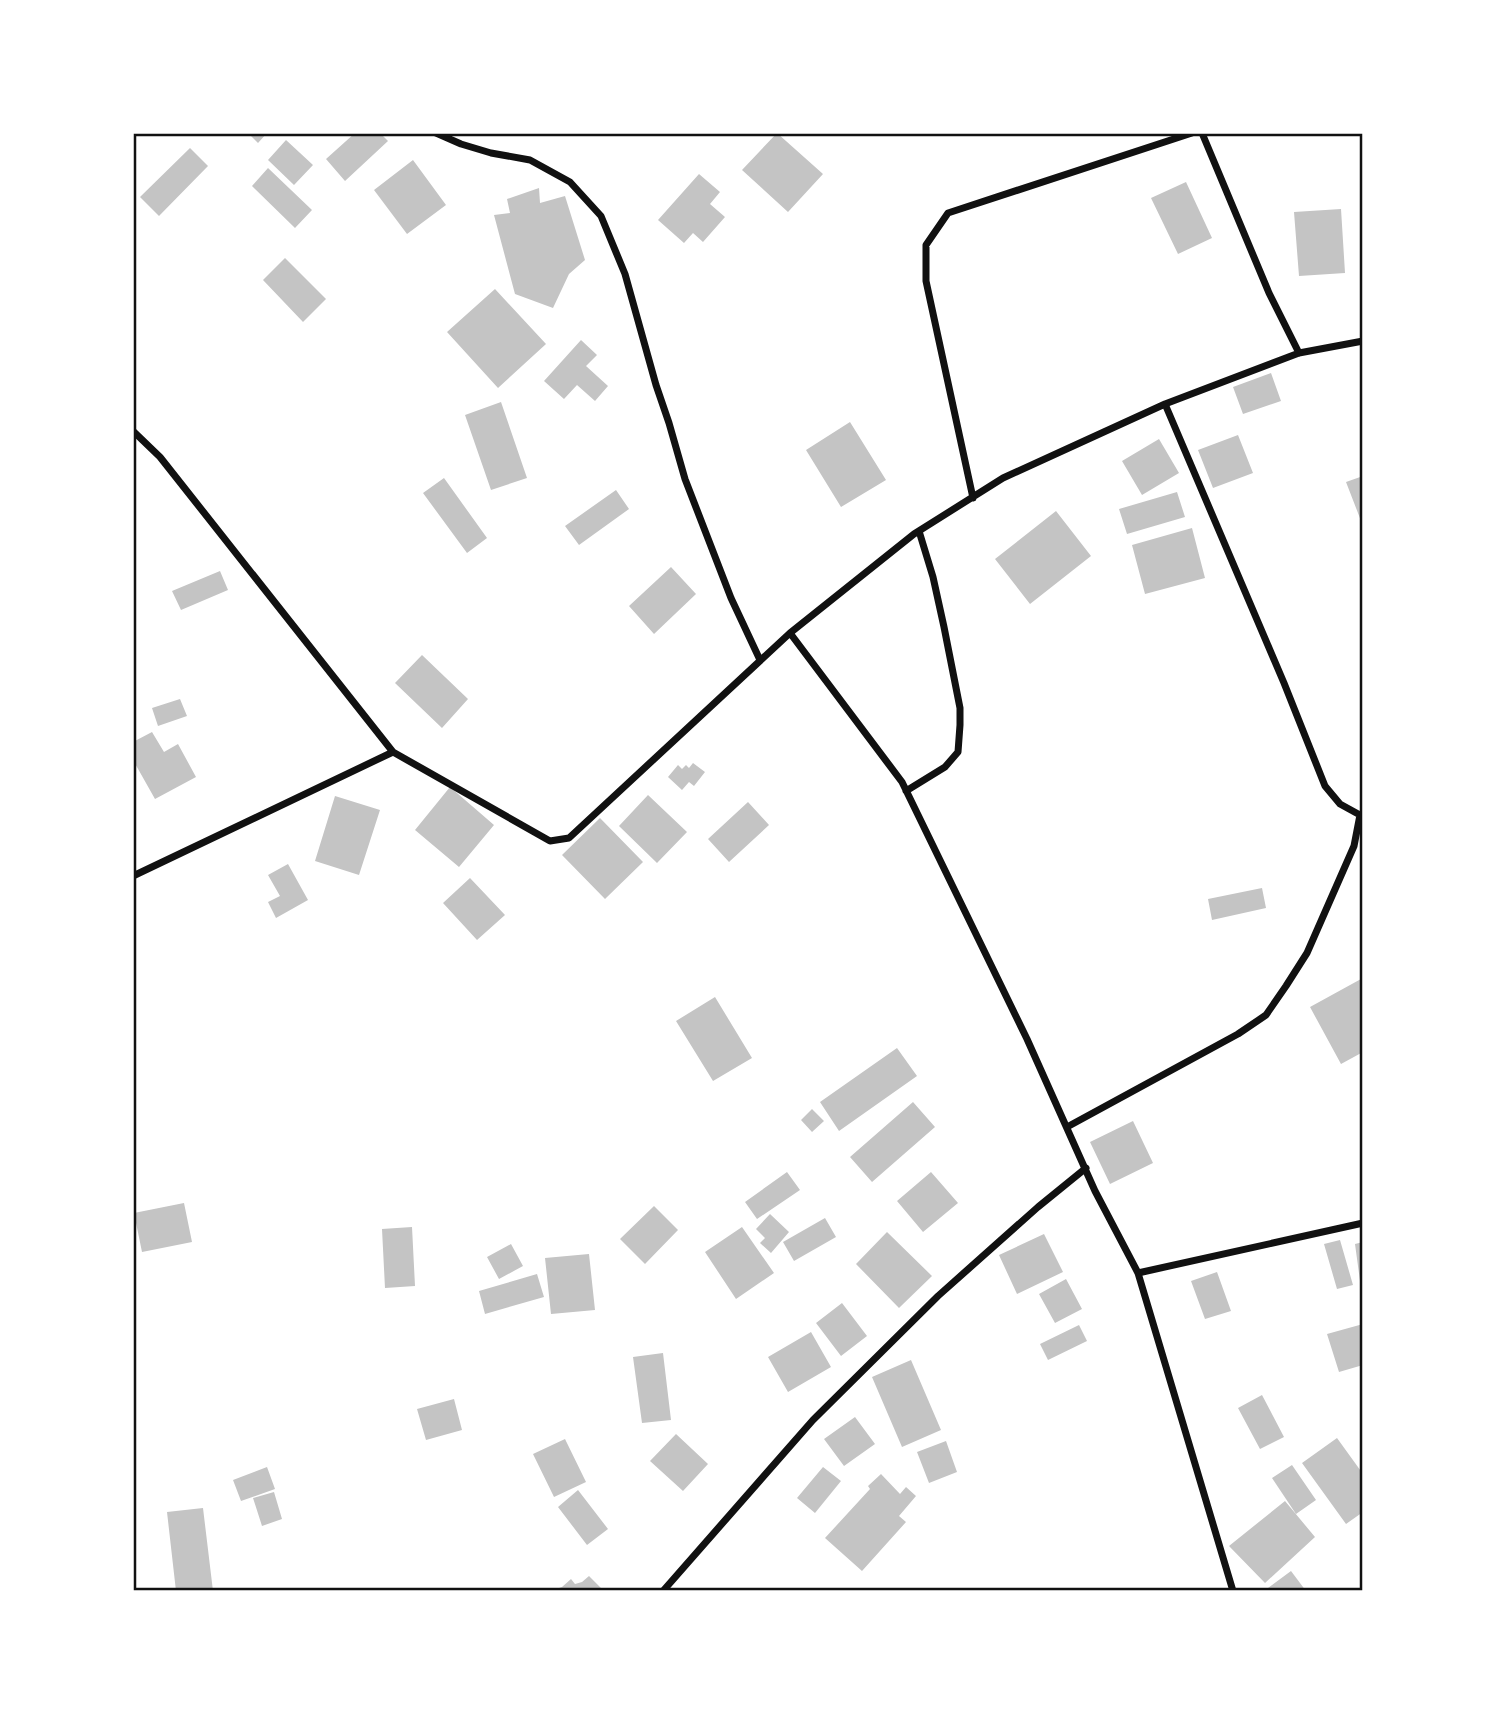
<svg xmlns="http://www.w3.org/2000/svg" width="1496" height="1724" viewBox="0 0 1496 1724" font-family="Raleway,sans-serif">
	<rect width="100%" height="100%" fill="#fff"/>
	<path fill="#c4c4c4" d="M248,133h19l-9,10z
		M355,133h25l8,8 -43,40 -19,-22z
		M777,133l46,41 -35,38 -46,-42z
		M286,140l27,25 -19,20 -26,-25z
		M190,148l18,18 -49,50 -19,-19z
		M413,160l33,45 -39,29 -33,-44z
		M268,168l44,42 -17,18 -43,-42z
		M699,174l21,18 -10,12 15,13 -22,25 -10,-9 -9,10 -26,-23z
		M1186,182l26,56 -34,16 -27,-56z
		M539,188l1,15 25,-7 20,64 -16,14 -16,34 -38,-14 -21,-79 16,-2 -3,-14z
		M1341,209l4,64 -46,3 -5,-64z
		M285,258l41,41 -23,23 -40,-42z
		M495,289l51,55 -48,44 -51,-56z
		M581,340l16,15 -11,11 22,20 -13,15 -18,-16 -13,14 -20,-18z
		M1271,373l10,28 -38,13 -10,-27z
		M501,402l26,76 -36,12 -26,-75z
		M850,422l36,58 -45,27 -35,-57z
		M1238,435l15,38 -40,15 -15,-38z
		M1159,439l20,34 -37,22 -20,-34z
		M1363,476v50l-17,-44z
		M444,478l43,60 -20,15 -44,-60z
		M616,490l13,19 -50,36 -14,-19z
		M1177,492l8,25 -58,17 -8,-25z
		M1056,511l35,45 -61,48 -35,-45z
		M1192,528l13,50 -60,16 -13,-49z
		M671,567l25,27 -42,40 -25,-28z
		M220,571l8,19 -47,20 -9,-19z
		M422,655l46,44 -26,29 -47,-45z
		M180,699l7,17 -29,10 -6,-18z
		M152,732l12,20 14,-8 18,33 -41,22 -22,-39v-18z
		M693,763l12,9 -11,14 -5,-4 -7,8 -14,-13 10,-12 4,4 4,-4 3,3z
		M450,787l44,38 -35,42 -44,-37z
		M648,795l39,37 -30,31 -38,-37z
		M335,796l45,14 -21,65 -44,-14z
		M748,802l21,23 -40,37 -21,-23z
		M600,818l43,44 -38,37 -43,-44z
		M288,864l20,36 -32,18 -8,-16 12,-6 -12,-21z
		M470,878l35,37 -28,25 -34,-37z
		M1262,888l4,20 -54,12 -4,-21z
		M1361,979l2,4v69l-22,12 -31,-57z
		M715,997l37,61 -39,23 -37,-60z
		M897,1048l20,28 -78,55 -19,-29z
		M913,1102l22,25 -63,55 -22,-25z
		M812,1109l12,12 -12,11 -11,-12z
		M1133,1121l20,42 -43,21 -20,-42z
		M787,1172l13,18 -43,29 -12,-17z
		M931,1172l27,31 -35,29 -26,-31z
		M184,1203l8,39 -50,10 -8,-39z
		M654,1206l24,24 -33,34 -25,-25z
		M770,1214l19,18 -18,21 -11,-10 5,-5 -9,-9z
		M825,1218l11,19 -42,24 -11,-19z
		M412,1227l3,59 -30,2 -3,-59z
		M742,1227l32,46 -38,26 -31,-47z
		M887,1232l45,44 -33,32 -43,-44z
		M1044,1234l19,38 -46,22 -18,-39z
		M1340,1240l13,45 -16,4 -13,-45z
		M1363,1242v46h-2l-6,-44z
		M511,1244l12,22 -24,13 -12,-22z
		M589,1254l6,56 -44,4 -6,-56z
		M1217,1272l14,39 -26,8 -14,-38z
		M537,1274l7,23 -59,17 -6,-23z
		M1066,1279l16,30 -27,14 -16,-29z
		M842,1303l25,33 -26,20 -25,-33z
		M1363,1324v41l-24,7 -12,-38z
		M1079,1325l8,16 -39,19 -8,-16z
		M811,1332l20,35 -43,25 -20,-35z
		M663,1353l8,67 -29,3 -9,-66z
		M911,1360l30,70 -39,17 -30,-70z
		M1262,1395l22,42 -24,12 -22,-41z
		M454,1399l8,31 -36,10 -9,-31z
		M855,1417l20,27 -31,22 -20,-27z
		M676,1434l32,30 -25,27 -33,-30z
		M1337,1438l26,36v38l-17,12 -44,-61z
		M565,1439l21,43 -32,15 -21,-43z
		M946,1441l11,31 -28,11 -12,-31z
		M1292,1465l24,35 -20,14 -24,-36z
		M267,1467l8,22 -34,12 -8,-21z
		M823,1467l18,14 -26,32 -18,-15z
		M881,1474l19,20 6,-7 10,9 -17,20 7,6 -44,49 -37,-33 45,-49 -2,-3z
		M578,1490l30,39 -21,16 -29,-38z
		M274,1492l8,27 -20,7 -9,-28z
		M1285,1501l30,36 -50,46 -36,-37z
		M203,1508l10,83h-37l-9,-79z
		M1291,1571l15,20h-42z
		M589,1576l15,15h-54l12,-4 9,-8 4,5 7,-2z"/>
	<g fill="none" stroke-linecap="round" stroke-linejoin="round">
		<path stroke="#111" stroke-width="7" d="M436,133l25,11 30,9 39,7 40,22 31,34 24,58 31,111 13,38 16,56 46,119 29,62
			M1202,133l67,160 30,60
			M1165,404l119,279 41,103 15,18 20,11 3,-2
			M133,431l27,26 233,295 157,89 19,-3 221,-205 124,-99 89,-56 162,-74 134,-51 64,-12
			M973,498l-47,-217v-36l22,-32 244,-80
			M790,633l112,149 125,257 68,152 43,82 95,318
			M906,791l39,-24 13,-15 2,-27v-17l-16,-81 -11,-50 -14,-46
			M133,876l260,-124
			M1067,1127l171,-93 28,-19 20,-29 21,-33 47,-107 6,-31
			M1138,1273l225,-50
			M663,1591l150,-171 125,-124 100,-89 48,-39"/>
	</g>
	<rect width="1496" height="1724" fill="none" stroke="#ffffff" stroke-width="270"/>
	<rect x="135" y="135" width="1226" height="1454" fill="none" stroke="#111" stroke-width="2.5"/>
</svg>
